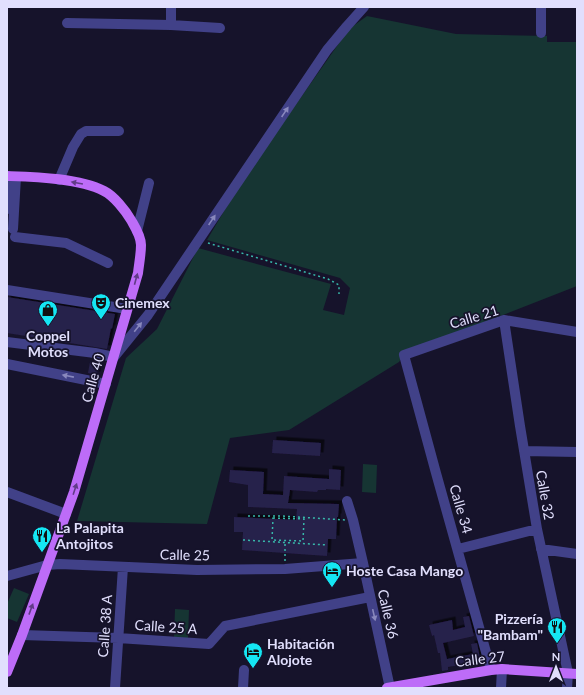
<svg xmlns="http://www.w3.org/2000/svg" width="584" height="695" viewBox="0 0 584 695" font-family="Lato,sans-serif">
	<defs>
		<filter id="shadow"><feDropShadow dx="3.5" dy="-3.5" stdDeviation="0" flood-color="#0009"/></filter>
	</defs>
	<rect width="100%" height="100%" fill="#16132b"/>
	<path fill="#163533" d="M367,16l89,18 91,2v6h30v244l-173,68 -5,8 -110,68 -59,8 -23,86 -130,-3 49,-163 31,-29 41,-81 133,36 -8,26 21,5 6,-27 -10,-10 -133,-38 33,-56 109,-155z
		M363,464l14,1 -1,28 -14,-1z
		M14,588l15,6 -12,28 -10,-4v-14z
		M175,609l14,1 -1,28h-14z"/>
	<path fill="#27204b" filter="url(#shadow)" d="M7,297l108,17 -3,15 -1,-1 -4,21 -100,-16z
		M90,362l8,2 -1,11 -9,-2z
		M273,440l48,3 -1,13 -48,-3z
		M329,469l12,1 -1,20 -14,-1v1h-8l-1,2 -27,-2 -2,13 51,1 -1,13h-1l-1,22h-8l-1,17 -85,-6 1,-18h-9v-15l62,3 1,-11 -49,-2v-22l-19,-3 1,-12 34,2 -1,22 20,1 1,-19 45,3z
		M469,616l5,20 -31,7 4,16 26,-5 -2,-10 6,-1 4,20 -5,1 -1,-2 -27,5v3l-6,1 -2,-18h-2l-4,-18 -2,1 -3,-11 23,-5 1,10 12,-3 -2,-10z"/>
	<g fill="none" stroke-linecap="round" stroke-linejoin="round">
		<path stroke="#38b8ab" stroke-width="1.5" stroke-dasharray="2 3" stroke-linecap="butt" d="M208,243l120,36 11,6v9
			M248,516h34l63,4
			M273,518l31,1 -1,22 -31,-1z
			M243,540l84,5
			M285,561v-19"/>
		<path stroke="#414188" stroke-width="10" d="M67,23l104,2 49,3
			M171,25v-18
			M541,33v-26
			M59,180l14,-33 8,-13 5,-3h33
			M7,209l1,-33
			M13,229l3,-52
			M137,231l12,-48
			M15,237l51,6 42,20
			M7,290l120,19
			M504,320l16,106 17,103 31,144 -1,15
			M7,342l88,11 19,4 34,-42 179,-265 20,-24 17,-19
			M7,364l99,20
			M524,451l53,1
			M7,492l59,22
			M347,501l6,19 10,43 27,125
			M458,549l79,-20
			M541,549l36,5
			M7,576l40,-11 13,-1 137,6 88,-1 78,-6
			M22,635l96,3 91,6 16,-18 145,-29
			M491,670l-55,-197 -32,-118 100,-35 73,12
			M115,688l8,-121
			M243,688l1,-18
			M501,688l1,-19"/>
		<path stroke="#bd6cf8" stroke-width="10" d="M7,176c28,1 72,2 97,15 10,5 21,19 27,29 4,7 10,16 10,25 0,9 -2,19 -3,28l-64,219 -52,143 -15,37
			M387,688l104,-18 11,-1 75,5"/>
	</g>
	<defs><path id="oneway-solid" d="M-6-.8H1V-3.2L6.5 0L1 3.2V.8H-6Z"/></defs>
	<g fill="#8988bd">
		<use href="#oneway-solid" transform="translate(285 112) rotate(-56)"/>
		<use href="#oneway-solid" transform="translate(212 220) rotate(-56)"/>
		<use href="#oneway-solid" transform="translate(138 327) rotate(-51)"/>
		<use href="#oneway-solid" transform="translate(68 376) rotate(-169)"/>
		<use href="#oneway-solid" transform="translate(374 615) rotate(77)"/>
	</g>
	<g fill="#613b87">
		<use href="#oneway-solid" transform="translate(77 183) rotate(-170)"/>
		<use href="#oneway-solid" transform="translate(136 279) rotate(-75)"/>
		<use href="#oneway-solid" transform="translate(75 489) rotate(-72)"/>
		<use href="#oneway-solid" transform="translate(31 609) rotate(-70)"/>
	</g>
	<defs>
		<symbol id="theatre-pin" viewBox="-11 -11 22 30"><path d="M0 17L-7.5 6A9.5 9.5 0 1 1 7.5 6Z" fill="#15e6f3" stroke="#16132b"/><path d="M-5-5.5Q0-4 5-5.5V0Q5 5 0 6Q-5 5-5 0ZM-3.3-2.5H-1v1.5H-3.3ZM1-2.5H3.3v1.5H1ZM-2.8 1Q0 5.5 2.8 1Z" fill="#111"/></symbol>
		<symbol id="shop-pin" viewBox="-11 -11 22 30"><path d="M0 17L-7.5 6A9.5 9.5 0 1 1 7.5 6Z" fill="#15e6f3" stroke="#16132b"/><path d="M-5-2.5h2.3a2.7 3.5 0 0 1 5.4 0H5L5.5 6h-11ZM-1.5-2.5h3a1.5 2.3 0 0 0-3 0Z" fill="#111"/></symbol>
		<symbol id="restaurant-pin" viewBox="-11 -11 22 30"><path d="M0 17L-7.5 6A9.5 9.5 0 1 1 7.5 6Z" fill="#15e6f3" stroke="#16132b"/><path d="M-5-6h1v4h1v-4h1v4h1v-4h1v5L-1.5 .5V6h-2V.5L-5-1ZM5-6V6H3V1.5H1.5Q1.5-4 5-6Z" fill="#111"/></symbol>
		<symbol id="hotel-pin" viewBox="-11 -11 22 30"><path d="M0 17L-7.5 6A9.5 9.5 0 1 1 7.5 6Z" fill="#15e6f3" stroke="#16132b"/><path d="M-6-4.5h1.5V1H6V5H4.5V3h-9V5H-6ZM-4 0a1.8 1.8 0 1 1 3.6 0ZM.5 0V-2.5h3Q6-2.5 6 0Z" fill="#111"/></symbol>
	</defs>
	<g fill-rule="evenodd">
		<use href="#theatre-pin" x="90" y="292" width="22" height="30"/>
		<use href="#shop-pin" x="37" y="299" width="22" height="30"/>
		<use href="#restaurant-pin" x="31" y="525" width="22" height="30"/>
		<use href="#hotel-pin" x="321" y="560" width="22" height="30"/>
		<use href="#restaurant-pin" x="546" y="616" width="22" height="30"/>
		<use href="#hotel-pin" x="242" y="641" width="22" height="30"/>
	</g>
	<g text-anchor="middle" stroke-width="3.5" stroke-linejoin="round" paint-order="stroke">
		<g font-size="14" font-weight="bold" fill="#e1dffd" stroke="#16132b" text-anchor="start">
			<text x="115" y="308">Cinemex</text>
			<text x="48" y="341" text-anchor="middle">Coppel<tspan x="48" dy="16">Motos</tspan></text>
			<text x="56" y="533">La Palapita<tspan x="56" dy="16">Antojitos</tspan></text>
			<text x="346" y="576">Hoste Casa Mango</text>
			<text x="543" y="624" text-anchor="end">Pizzería<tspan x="543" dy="16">"Bambam"</tspan></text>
			<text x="267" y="649">Habitación<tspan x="267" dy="16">Alojote</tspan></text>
		</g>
		<g font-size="14" fill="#e1dffd" stroke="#16132b">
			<text transform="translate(474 317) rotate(-17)" y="5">Calle 21</text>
			<text transform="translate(93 378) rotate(-74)" y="5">Calle 40</text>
			<text transform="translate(545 495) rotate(80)" y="5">Calle 32</text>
			<text transform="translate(461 509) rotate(74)" y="5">Calle 34</text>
			<text transform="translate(185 555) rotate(1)" y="5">Calle 25</text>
			<text transform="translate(388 614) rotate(77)" y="5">Calle 36</text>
			<text transform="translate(105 626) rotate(-86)" y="5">Calle 38 A</text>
			<text transform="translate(166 627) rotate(4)" y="5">Calle 25 A</text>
			<text transform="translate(480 659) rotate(-7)" y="5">Calle 27</text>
		</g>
	</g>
	<rect width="584" height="695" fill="none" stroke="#e1dffd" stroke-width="16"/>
	<g transform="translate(556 667)" stroke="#16132b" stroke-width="3" paint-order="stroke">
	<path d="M0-3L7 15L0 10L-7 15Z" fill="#e1dffd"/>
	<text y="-6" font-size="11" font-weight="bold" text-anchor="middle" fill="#e1dffd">N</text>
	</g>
</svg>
